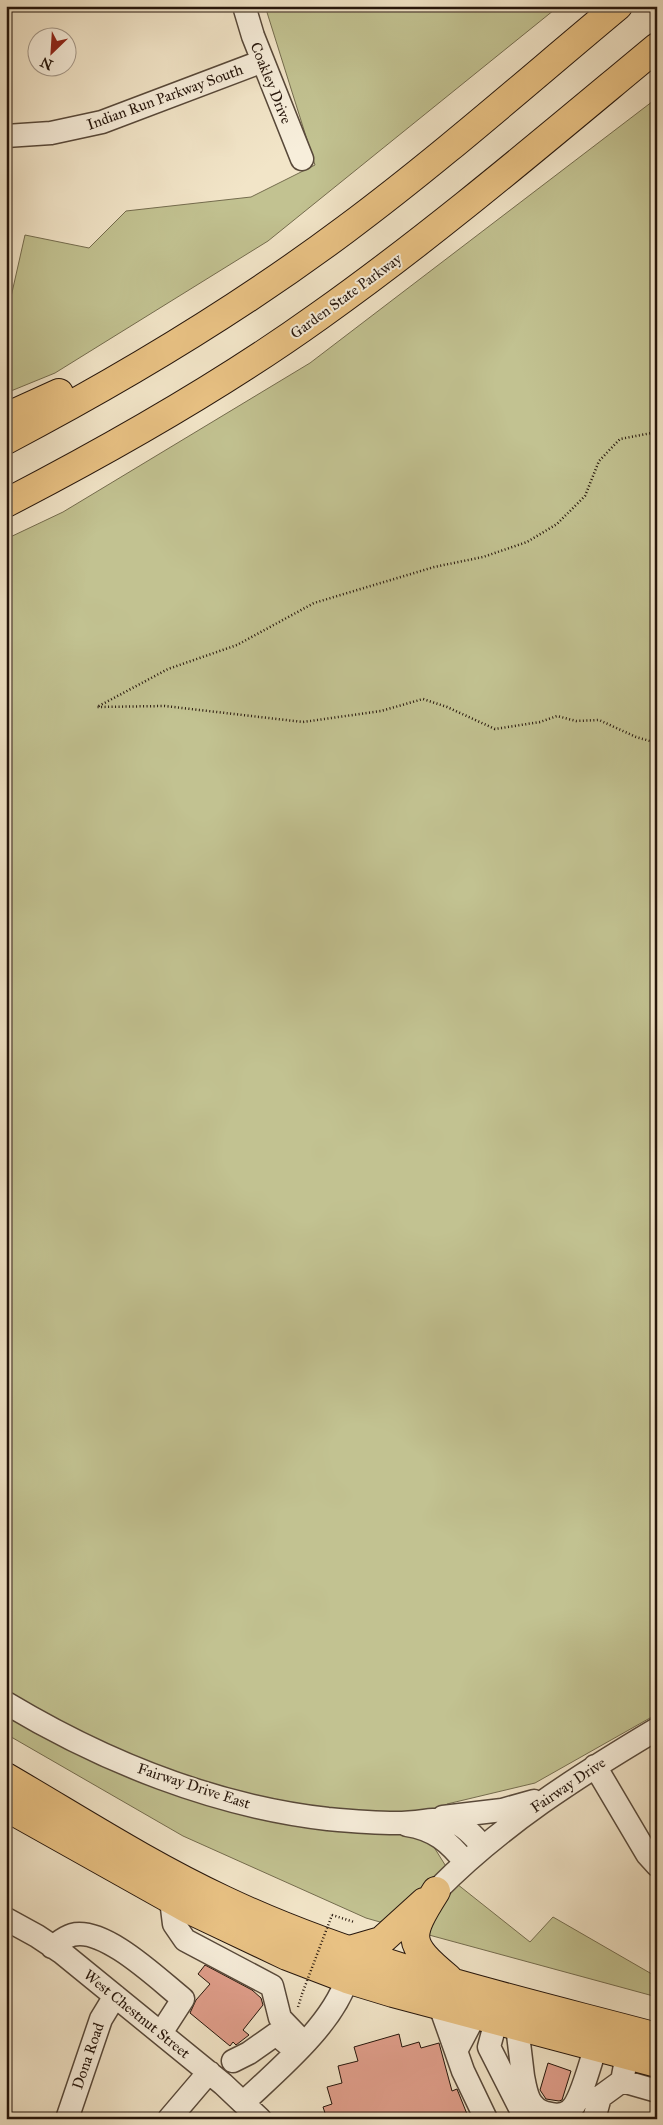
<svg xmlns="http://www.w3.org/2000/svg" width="663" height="2125" viewBox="0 0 663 2125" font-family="'IM FELL Great Primer',serif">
	<rect width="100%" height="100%" fill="#f2e5c8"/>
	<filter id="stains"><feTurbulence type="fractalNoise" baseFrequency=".004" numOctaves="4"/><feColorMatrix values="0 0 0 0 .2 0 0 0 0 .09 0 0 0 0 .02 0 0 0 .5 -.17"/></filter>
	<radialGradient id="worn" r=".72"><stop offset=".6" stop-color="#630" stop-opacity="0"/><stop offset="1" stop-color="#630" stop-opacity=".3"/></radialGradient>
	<path fill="#c2c291" stroke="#746c4e" d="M265,6h294l-291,235 -213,132 -49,20v-74l19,-84 64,13 37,-37 125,-14 64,-32z
		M657,98v1616l-122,69 -88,21 -15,40 25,40 73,58 23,-25 104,60v20l-239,-65 -17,-21 -21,11 -14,-4 -183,-82 -177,-102v-1195l57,-27 247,-149z"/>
	<path fill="#e19f8c" stroke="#25150b" d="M205,1965l47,25 9,8 2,7 -20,25 6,5 -13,10 -3,-3 -3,4 -40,-33 6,-13 14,-16 -12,-10z
		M399,2034l3,13 17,-5 2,6 18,-5 13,48 5,-2 12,30h-142l-4,-12 9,-3 -5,-17 15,-4 -4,-17 20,-5 -4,-14z
		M548,2063l23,8 -9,29 -3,1 -13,-2 -6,-9z"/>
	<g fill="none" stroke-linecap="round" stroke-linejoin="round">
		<defs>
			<path id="minor" d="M244,6l9,30 49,123
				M6,136l45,-3 51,-11 161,-61
				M6,1703c97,58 208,103 322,116 22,2 45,4 68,4 44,0 54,-17 87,24
				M595,1766l52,88 10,11
				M443,1817l59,-7 32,-9
				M407,1825c27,4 42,17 58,37
				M436,1891c65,-66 142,-115 221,-162
				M171,1900l3,24 11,16 87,46 8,32 24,25
				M6,1919l31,17 24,16 162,132 37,35
				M52,1947c6,-4 13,-10 20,-12 32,-9 87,45 111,64l-22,34
				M440,2006l16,45 19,-36
				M496,2021l-7,26 34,67
				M456,2051l7,20 23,48
				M233,2061l16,-8 27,-19 20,17
				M523,2076c3,16 5,32 23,37 8,2 15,3 23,-2 12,-8 21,-49 27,-64
				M510,2080l13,-4 -6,-50
				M622,2081l35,10
				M244,2102c35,-33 88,-77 103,-123
				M67,2119l34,-100 14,-23
				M169,2119l40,-47
				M594,2119l6,-22 22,-16 5,-26"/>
			<path id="highway" d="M6,417l53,-24
				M6,440c118,-62 233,-131 340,-211 94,-70 182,-148 272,-223
				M6,503c108,-56 214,-116 313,-187 117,-83 227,-177 338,-269
				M6,1777c72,42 143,88 218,123 137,65 287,98 433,137
				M6,1807l182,102 99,47 60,23 46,14 264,70
				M436,1891c-29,46 -30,52 12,87
				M350,1950l31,-9 43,-39"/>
		</defs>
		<use href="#minor" stroke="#58493a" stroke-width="25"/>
		<use href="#highway" stroke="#25150b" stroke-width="30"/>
		<path stroke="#25150b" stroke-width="2.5" stroke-dasharray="1 2.5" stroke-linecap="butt" d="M657,432l-37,7 -21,22 -14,35 -28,28 -30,18 -44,15 -49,10 -120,36 -77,42 -69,24 -71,38 68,-1 138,16 78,-11 42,-12 24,8 48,22 45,-7 17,-6 19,5 23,-1 37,17 21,6
			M332,1915l22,7
			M298,2007l4,-13"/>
		<use href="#minor" stroke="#f7eedb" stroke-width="22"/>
		<use href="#highway" stroke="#e9c284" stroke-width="28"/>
		<path stroke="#25150b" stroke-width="2.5" stroke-dasharray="1 2.5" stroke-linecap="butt" d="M302,1994l30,-79"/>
	</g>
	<g text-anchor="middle" stroke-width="4" stroke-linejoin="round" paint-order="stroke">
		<g font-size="15" fill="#25150b" stroke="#f7eedb">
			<text transform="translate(271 83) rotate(68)" y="5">Coakley Drive</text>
			<text transform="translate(165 97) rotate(-20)" y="5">Indian Run Parkway South</text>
			<text transform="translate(346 296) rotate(-36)" y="5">Garden State Parkway</text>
			<text transform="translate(568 1785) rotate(-34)" y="5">Fairway Drive</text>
			<text transform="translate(194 1786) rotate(18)" y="5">Fairway Drive East</text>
			<text transform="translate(137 2014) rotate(39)" y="5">West Chestnut Street</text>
			<text transform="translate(88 2056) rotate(-71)" y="5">Dona Road</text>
		</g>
	</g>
	<rect width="663" height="2125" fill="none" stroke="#f2e5c8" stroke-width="25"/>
	<rect x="8" y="8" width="648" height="2110" fill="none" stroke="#25150b" stroke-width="2.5"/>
	<rect x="12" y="12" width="638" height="2100" fill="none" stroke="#25150b"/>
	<g transform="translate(52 52) rotate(205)"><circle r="24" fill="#f7eedb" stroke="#a39788"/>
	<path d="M0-4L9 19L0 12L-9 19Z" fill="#8f2418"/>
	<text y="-8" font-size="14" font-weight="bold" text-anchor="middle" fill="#25150b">N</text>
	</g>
	<rect width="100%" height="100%" filter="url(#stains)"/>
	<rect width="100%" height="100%" fill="url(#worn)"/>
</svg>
